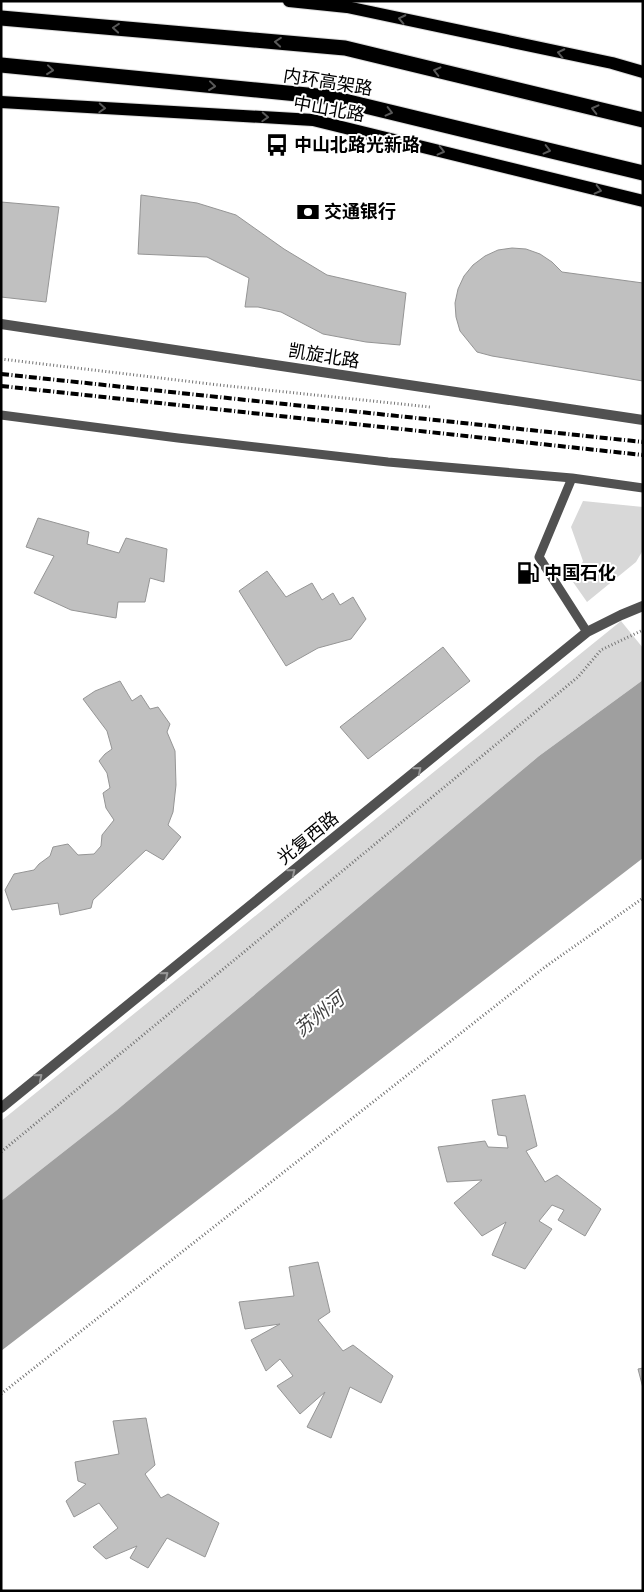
<svg xmlns="http://www.w3.org/2000/svg" width="644" height="1592" viewBox="0 0 644 1592" font-family="'Source Sans 3','Noto Sans SC',sans-serif">
	<rect width="100%" height="100%" fill="#fff"/>
	<path fill="#d8d8d8" d="M583,501l60,6v43l-7,12 -49,40 -14,-20 10,-21 -12,-34z
		M621,621l22,27v32l-104,76 -422,354 -116,91v-80z"/>
	<path fill="#9f9f9f" d="M643,680v178l-642,493v-150l116,-91 422,-354z"/>
	<path fill="#c0c0c0" stroke="#959595" d="M141,195l56,8 39,12 48,34 43,26 79,18 -6,52 -34,-3 -43,-8 -42,-22 -23,-5h-13l4,-29 -42,-21 -69,-3z
		M1,202l58,5 -13,95 -45,-5z
		M512,248l14,1 14,5 12,8 10,10 81,11v98l-151,-25 -15,-4 -17,-21 -4,-14 -1,-14 3,-14 6,-13 9,-11 12,-9 13,-6z
		M38,518l51,14 -2,12 32,9 7,-15 41,11 -3,33 -14,-4 -5,24h-27l-2,16 -45,-8 -37,-17 20,-37 -28,-9z
		M267,571l19,26 26,-14 10,17 11,-7 7,12 13,-8 13,22 -15,20 -33,9 -32,18 -47,-75z
		M443,647l27,34 -102,78 -28,-32z
		M120,681l12,20 9,-6 9,14 8,-2 12,17 -3,8 8,19 1,34 -3,27 -5,13 13,12 -18,23 -17,-10 -53,50 -2,8 -31,7 -2,-12 -46,7 -7,-20 9,-16 20,-4 5,-6 11,-8 3,-9 15,-3 10,11 16,-1 7,-8 1,-11 12,-15 -8,-12 -3,-15 7,-5 -3,-15 -8,-12 6,-7 7,-5 -5,-18 -24,-32 12,-8z
		M525,1095l12,51 -11,5 19,31 12,-7 44,34 -16,27 -27,-16 6,-10 -12,-5 -13,16 13,8 -27,40 -33,-14 14,-33 -24,14 -28,-33 28,-23 -35,2 -9,-35 47,-6 3,6 20,1 -2,-12 -8,-1 -6,-35z
		M318,1262l12,50 -12,8 25,31 10,-6 40,31 -12,27 -31,-16 -19,51 -24,-11 18,-35 -25,22 -23,-28 16,-10 -13,-17 -14,12 -15,-31 29,-16 -35,5 -6,-27 55,-6 -5,-29z
		M643,1368v20l-5,-19z
		M146,1418l9,47 -10,9 16,24 7,-4 51,29 -14,34 -38,-19 -19,30 -18,-10 7,-12 -31,13 -13,-12 25,-19 -19,-25 -25,14 -8,-16 20,-17 -8,-3 -3,-19 44,-8 -6,-33z"/>
	<g fill="none" stroke-linecap="round" stroke-linejoin="round">
		<defs>
			<path id="primary" d="M289,1l58,6 265,56 31,9
				M1,102l312,18 330,81"/>
			<path id="highway" d="M1,18l344,30 298,72
				M1,65l327,32 315,76"/>
		</defs>
		<use href="#primary" stroke="#dbdbdb" stroke-width="14"/>
		<use href="#highway" stroke="#dbdbdb" stroke-width="17"/>
		<path stroke="#737373" stroke-width="3" stroke-dasharray="1 2.5" stroke-linecap="butt" d="M1,359l218,26 211,22
			M1,1152l577,-475 23,-27 42,-20
			M1,1394l544,-427 98,-69"/>
		<path stroke="#515151" stroke-width="9" d="M1,415l177,23 210,24 184,16 71,10
			M572,478l-33,79 48,75"/>
		<path stroke="#515151" stroke-width="10" d="M1,324l642,96
			M1,1108l586,-476 34,-17 22,-9"/>
		<use href="#primary" stroke="#000" stroke-width="12"/>
		<use href="#highway" stroke="#000" stroke-width="15"/>
		<path stroke="#000" stroke-width="4" stroke-dasharray="8 2.5 1 2.5" stroke-linecap="butt" d="M1,374l642,68
			M1,386l642,69"/>
	</g>
	<defs><path id="oneway-chevron" d="M-2-3.5L2.5 0L-2 3.5" fill="none" stroke-width="1.6" stroke-linecap="round" stroke-linejoin="round" transform="scale(1.25)"/></defs>
	<g stroke="#595959">
		<use href="#oneway-chevron" transform="translate(402 19) rotate(-168)"/>
		<use href="#oneway-chevron" transform="translate(116 28) rotate(-175)"/>
		<use href="#oneway-chevron" transform="translate(278 42) rotate(-175)"/>
		<use href="#oneway-chevron" transform="translate(561 53) rotate(-168)"/>
		<use href="#oneway-chevron" transform="translate(50 70) rotate(6)"/>
		<use href="#oneway-chevron" transform="translate(437 71) rotate(-166)"/>
		<use href="#oneway-chevron" transform="translate(212 86) rotate(6)"/>
		<use href="#oneway-chevron" transform="translate(102 108) rotate(3)"/>
		<use href="#oneway-chevron" transform="translate(595 109) rotate(-166)"/>
		<use href="#oneway-chevron" transform="translate(389 112) rotate(14)"/>
		<use href="#oneway-chevron" transform="translate(265 117) rotate(3)"/>
		<use href="#oneway-chevron" transform="translate(547 150) rotate(14)"/>
		<use href="#oneway-chevron" transform="translate(441 151) rotate(14)"/>
		<use href="#oneway-chevron" transform="translate(598 190) rotate(14)"/>
	</g>
	<g stroke="#979797">
		<use href="#oneway-chevron" transform="translate(418 770) rotate(-39)"/>
		<use href="#oneway-chevron" transform="translate(292 872) rotate(-39)"/>
		<use href="#oneway-chevron" transform="translate(165 975) rotate(-39)"/>
		<use href="#oneway-chevron" transform="translate(39 1077) rotate(-39)"/>
	</g>
	<defs>
		<symbol id="bus-bare" viewBox="-9 -9 18 18"><path d="M-5-6H5V4H4V6H2V4H-2V6H-4V4H-5ZM-3.5-4V0h7V-4ZM-3.5 1.2v1.5H-2V1.2ZM2 1.2v1.5H3.5V1.2Z" fill="#000" stroke="#fff" stroke-width="2.5" paint-order="stroke"/></symbol>
		<symbol id="bank-bare" viewBox="-9 -9 18 18"><path d="M-6-4H6V4H-6ZM0-2.3a2.3 2.3 0 1 0 0 4.6a2.3 2.3 0 1 0 0-4.6Z" fill="#000" stroke="#fff" stroke-width="2.5" paint-order="stroke"/></symbol>
		<symbol id="fuel-bare" viewBox="-9 -9 18 18"><path d="M-5.5-6h7V0h2V4h1.3V-2.5L3-4.5l.8-.8L6-3V5H2.5V1h-1V6h-7ZM-4.2-4.7v3.2H.2V-4.7Z" fill="#000" stroke="#fff" stroke-width="2.5" paint-order="stroke"/></symbol>
	</defs>
	<g fill-rule="evenodd">
		<use href="#bus-bare" x="261" y="129" width="32" height="32"/>
		<use href="#bank-bare" x="292" y="196" width="32" height="32"/>
		<use href="#fuel-bare" x="512" y="557" width="32" height="32"/>
	</g>
	<g text-anchor="middle" stroke-width="4" stroke-linejoin="round" paint-order="stroke">
		<g font-size="18" fill="#000" stroke="#fff">
			<text transform="translate(328 82) rotate(9)" y="6">内环高架路</text>
			<text transform="translate(329 109) rotate(10)" y="6">中山北路</text>
			<text transform="translate(324 356) rotate(9)" y="6">凯旋北路</text>
			<text transform="translate(308 838) rotate(-39)" y="6">光复西路</text>
		</g>
		<g font-size="18" font-weight="bold" fill="#000" stroke="#fff" text-anchor="start">
			<text x="294" y="151">中山北路光新路</text>
			<text x="324" y="218">交通银行</text>
			<text x="544" y="579">中国石化</text>
		</g>
		<g font-size="19" font-style="italic" fill="#404040" stroke="#fff">
			<text transform="translate(319 1014) rotate(-39)" y="7">苏州河</text>
		</g>
	</g>
	<rect width="644" height="1592" fill="none" stroke="#000000" stroke-width="5"/>
</svg>
